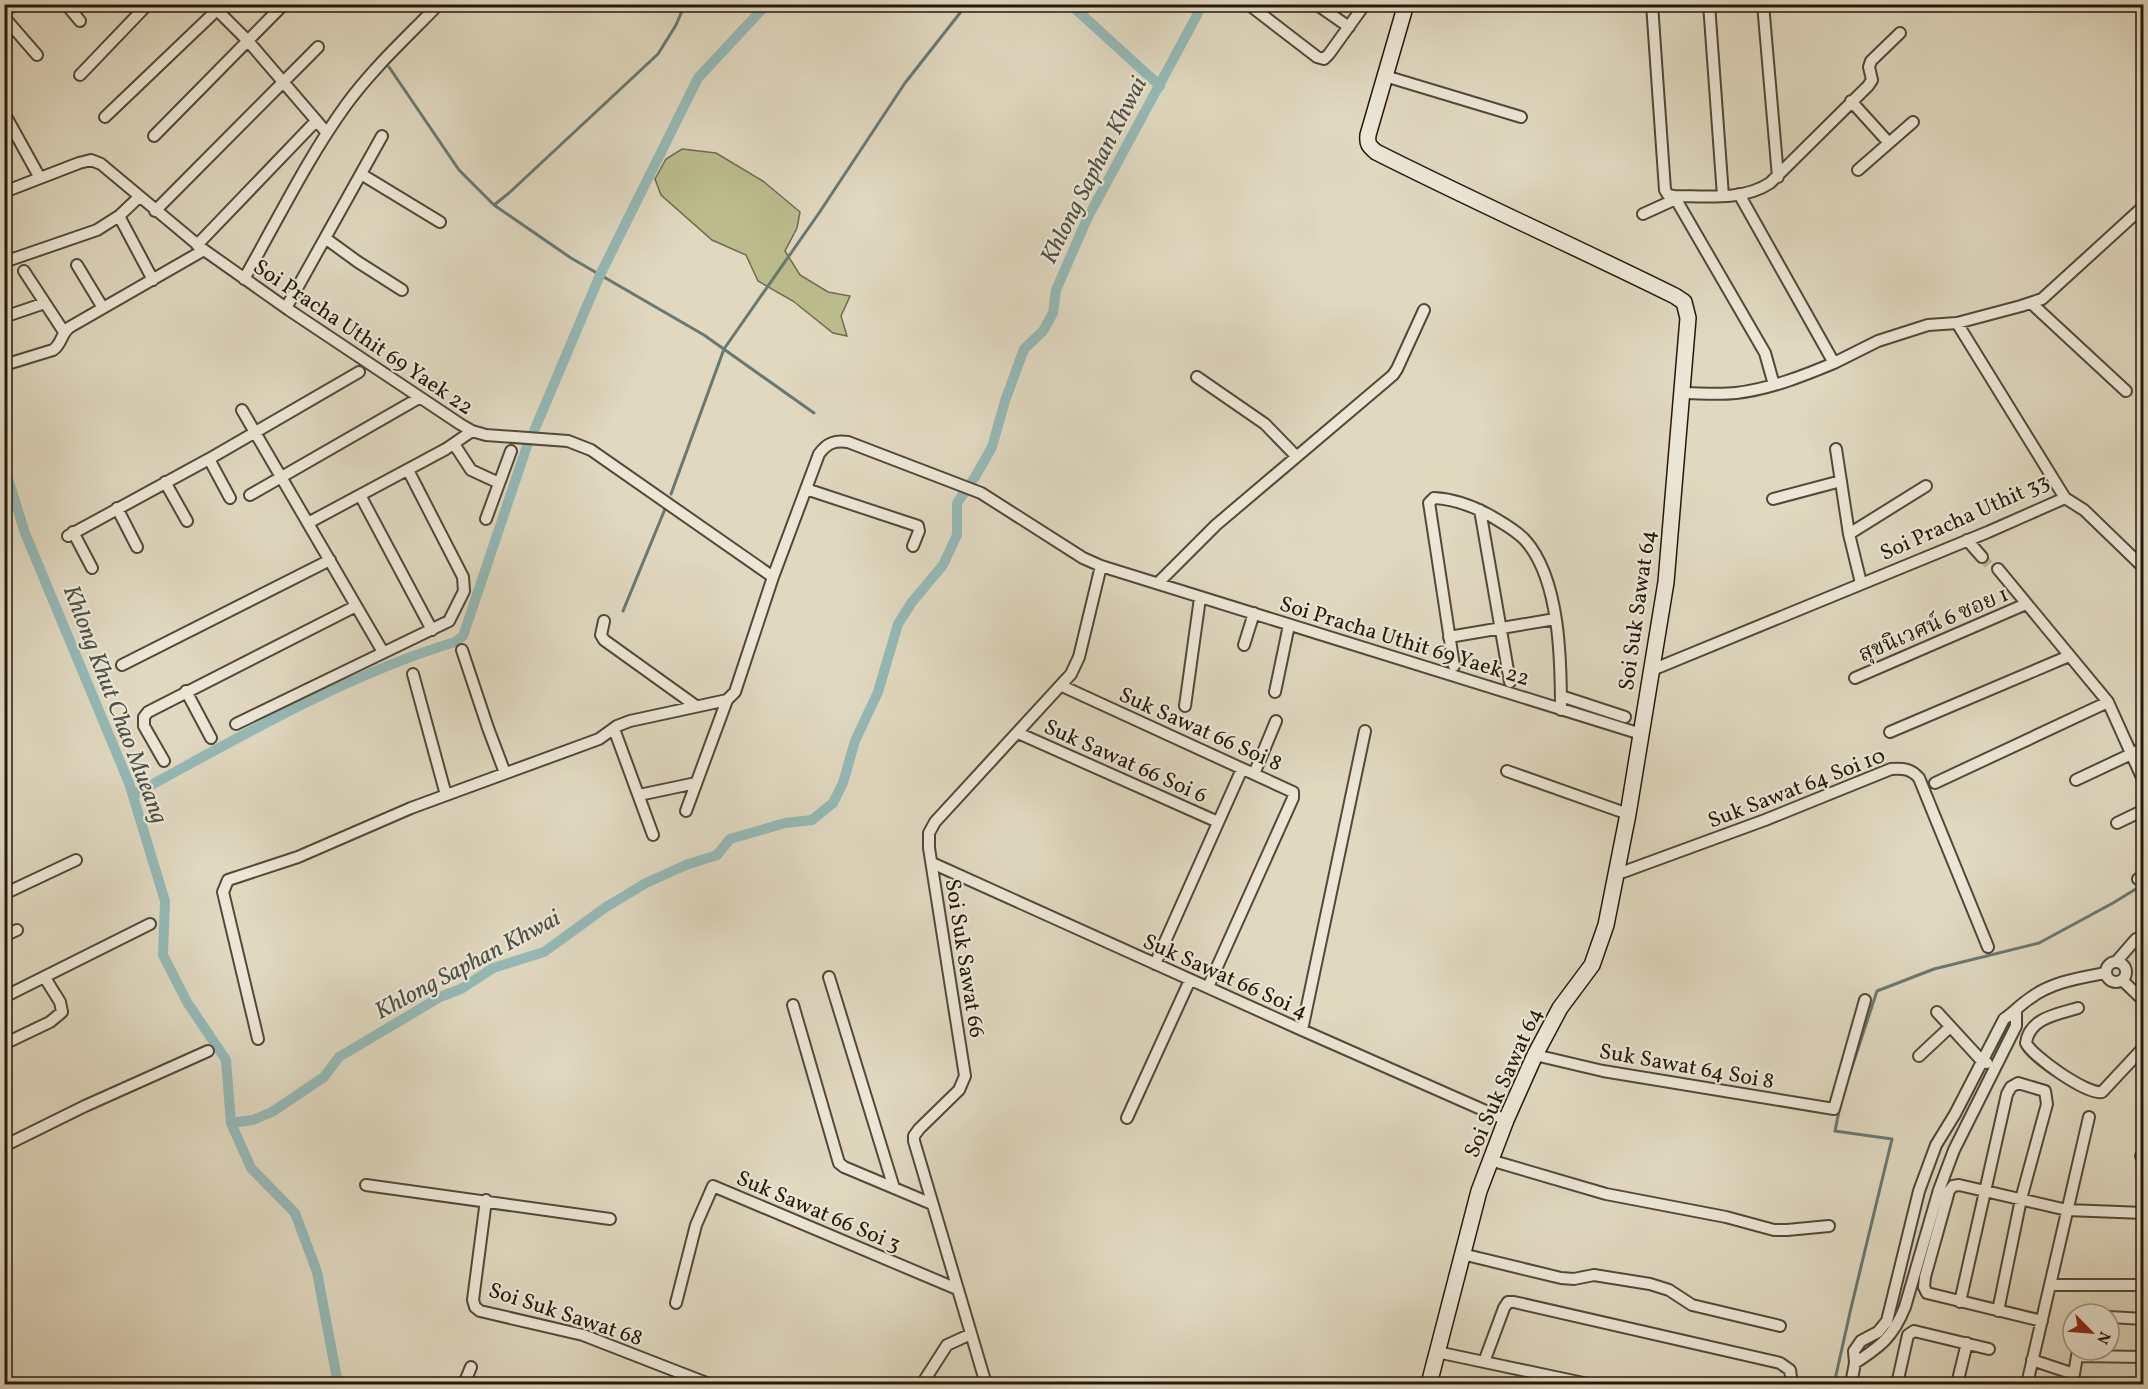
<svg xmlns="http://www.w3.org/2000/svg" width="2148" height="1389" viewBox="0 0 2148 1389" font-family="Vollkorn,'Noto Serif Thai',serif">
	<rect width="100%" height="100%" fill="#e0d8bf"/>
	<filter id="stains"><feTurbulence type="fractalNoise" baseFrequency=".00333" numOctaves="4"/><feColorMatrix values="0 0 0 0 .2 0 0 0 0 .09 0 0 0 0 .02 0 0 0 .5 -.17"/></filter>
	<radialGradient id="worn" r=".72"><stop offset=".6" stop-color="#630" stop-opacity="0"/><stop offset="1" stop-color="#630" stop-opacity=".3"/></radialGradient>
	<path fill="#bbbc8c" stroke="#706a4c" stroke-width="1.5" d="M682,149l34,4 47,28 37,31 -3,16 -12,23 15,24 28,17 22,4 -9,20 6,20 -14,-3 -40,-32 -35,-20 -12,-26 -34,-15 -51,-45 -6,-16 11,-20z"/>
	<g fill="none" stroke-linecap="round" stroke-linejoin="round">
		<path stroke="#687972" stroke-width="3" d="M389,67l70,103 35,35 77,53 133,77 110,78
			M494,205l15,-12 149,-139 18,-29 9,-21
			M671,494l53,-145 95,-136 86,-130 62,-79
			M623,611l42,-102
			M1849,1076l28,-85 57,-22 105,-26 74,-40 31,-19
			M1834,1384l17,-76 41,-169 -57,-8 5,-25"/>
		<path stroke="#94b9b6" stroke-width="10" d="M1070,4l90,82
			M534,431l66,-156 98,-197 69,-74
			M4,466l21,67 104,250 36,118 -2,54 24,47 39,58 5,63 20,45 44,45 22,59 21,112
			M133,795c103,-56 210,-119 322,-153l8,-6 64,-190
			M231,1123l22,-3 19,-8 52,-35 15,-20 101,-60 21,-8 32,-21 51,-16 62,-45 40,-24 40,-18 31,-10 13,-16 55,-16 27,-3 21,-17 10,-20 12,-42 23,-49 20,-68 14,-22 31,-37 14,-30v-32l18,-26 17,-30 13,-46 19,-52 19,-18 10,-18 3,-23 31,-71 116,-215"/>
		<path stroke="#bbb29b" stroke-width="10" stroke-dasharray="10 5" stroke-linecap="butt" d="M1982,557l8,9"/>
		<defs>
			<path id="street" d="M66,4l14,17
				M211,4l37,37 79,92
				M1316,4l33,23
				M1652,4l13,186 3,5 6,1c31,0 69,5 96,-13l98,-97 4,-6 -3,-13 2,-6 29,-28
				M1709,4l14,192
				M1763,4l15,173
				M2139,4l5,4
				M1252,7l65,50 7,2 5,-5 36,-50
				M4,12l10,-8
				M4,17l33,38
				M80,75l68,-71
				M1385,76l136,41
				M1851,101l38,42
				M4,113l36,65
				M105,117l112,-107
				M154,136l129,-131
				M1858,170l55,-48
				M361,174l79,48
				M4,192l75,-29 12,-3 10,4 103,86 85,60 171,114 12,7 14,4 82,6 23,9 182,127 46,-123c8,-11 16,-14 29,-12l133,51 102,65 18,8 540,168
				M1674,196l91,157 9,32
				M155,211l163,-164
				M1643,214l33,-15
				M119,216l34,64
				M325,238l33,24 44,28
				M197,245l119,-124
				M4,262l93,-32 22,-14 20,-19
				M77,265l26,43
				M24,271l40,61
				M244,279c33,-58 63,-120 102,-174 27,-37 61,-68 93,-101
				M2031,303l95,88
				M286,308l96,-172
				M4,317l41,-14
				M1834,363l44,-22 50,-16 29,-2 64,-17 21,-7 102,-93
				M4,365l49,-15c9,-6 8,-17 17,-23l134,-77
				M1197,377l68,47 31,32
				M1681,393c18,0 37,2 55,0 34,-4 67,-17 98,-30l-95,-169
				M242,410l141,242
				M454,444l17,26 28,13
				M1836,449l13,85 12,49
				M209,459l21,39
				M165,482l22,39
				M806,489l112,37 1,5 -6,15
				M250,495l169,-97
				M360,495l72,135
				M2065,498l19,12 60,58
				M1773,499l68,-18
				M117,508l20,39
				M1480,510l30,172
				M486,519l25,-68
				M308,523l138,-74 26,-18
				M73,532l19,36
				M1849,534l77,-48
				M68,536l141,-77 150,-87
				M1967,540l15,17
				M1998,569l110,133 36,80
				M1158,583l58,-58 177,-150 4,-6 27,-59
				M604,621l-3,14 3,5 92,66
				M1449,637l106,-18
				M1244,645l10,-32
				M462,650l26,78 17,45
				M122,665l208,-105
				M1454,666l-24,-157 -1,-6 5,-5c20,1 39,8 57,18 11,7 25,14 34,24 35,39 36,120 36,170
				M1652,670l336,-138 77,-34 -108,-175
				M413,674l33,121
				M1855,678l171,-74
				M1062,686l231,106v6l-85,189
				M186,691l25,47
				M1275,692l14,-67
				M1561,696l64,21
				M1185,706l15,-108
				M236,724l213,-103 15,-30 -1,-14 -55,-107
				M614,729l39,106
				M1890,732l179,-76
				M1018,733l200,89
				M164,761l-20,-35v-9l4,-5 208,-106
				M1507,771l121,43
				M1254,774l22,-53
				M2076,780l68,-32
				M1935,783l173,-81
				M639,795l57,-12
				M686,811l41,-111
				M2117,823l27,-13
				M932,863l370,167 204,90
				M1615,875l150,-55 126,-51c13,-1 20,0 28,9l69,169
				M2138,879l6,-3
				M4,894l72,-34
				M4,936l13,-6
				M2106 972a10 10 0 1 1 20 0a10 10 0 1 1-20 0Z
				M2116,962l20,-23
				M1155,964l87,-195
				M829,977l65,211
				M2122,980l22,21
				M4,997l146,-73
				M793,1005l46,158 5,4 88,37
				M2078,1008c-20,6 -49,10 -52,35 6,13 61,52 76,49l42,-45
				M1937,1012l45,49 5,2
				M1302,1030l63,-299
				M258,1039l-35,-147 5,-12 70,-23 113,-49 188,-69 18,-13 13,-5 97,-21 8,-8 38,-115
				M4,1044l46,-22 12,-10 -2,-10 -15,-24
				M1535,1055l68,16 231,38 31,-109
				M1919,1056l31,-29
				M1127,1118l63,-138
				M4,1146l81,-40 123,-55
				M2141,1156l3,-3
				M1490,1160l116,34 120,23 48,13h13l42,-4
				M366,1185l244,34
				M486,1200l-13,100 2,7 5,4 103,24 126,49
				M1462,1254l99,24 13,1 20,-4 56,9 19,6 23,15 88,21
				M2051,1285h93
				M1960,1302l47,-208 4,-7 7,-4 27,8 2,13 -26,95 -23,112
				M676,1303l20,-78 17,-39 244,103
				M2109,1317l35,2
				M2042,1321l-115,-28 -3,-6 1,-10 24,-86 4,-5 6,-1 108,25 77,3
				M1437,1352l151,32
				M2077,1356l67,1
				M2032,1360l42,14 4,-24
				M1484,1362l20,-54 4,-6h6l266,61 10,7 2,14
				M1855,1363c26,-17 38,-26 50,-56l34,-117 15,-40 62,-124v-15
				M464,1384l7,-17
				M922,1384l25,-39 24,-11
				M986,1384l-72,-243v-5l5,-7 40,-39 6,-14 -36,-228v-15l6,-11 136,-148 8,-17 22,-91
				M1851,1384l4,-21 -1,-12 7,-10 17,-9 9,-11 32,-130 17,-46 19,-31 49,-95c9,-6 16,-14 25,-20 22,-17 50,-21 76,-26
				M1897,1384l11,-49 6,-4 75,18
				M1957,1384l10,-41
				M2027,1384l62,-267"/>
			<path id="secondary" d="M1406,4l-38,131c-1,9 1,11 8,17 99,50 200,95 299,144l9,6 4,16 -22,264 -38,232 -22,111 -14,40 -32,43 -25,47 -29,65 -27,71 -50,193"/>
		</defs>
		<use href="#street" stroke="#544838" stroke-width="14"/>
		<use href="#secondary" stroke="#25180b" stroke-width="18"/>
		<use href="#street" stroke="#ebe6d5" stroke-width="10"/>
		<use href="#secondary" stroke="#ebe6d5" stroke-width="15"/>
	</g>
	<g text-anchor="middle" stroke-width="4.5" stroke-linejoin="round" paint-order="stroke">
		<g font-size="22" fill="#25180b" stroke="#ebe6d5">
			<text transform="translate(364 336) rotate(34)" y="8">Soi Pracha Uthit 69 Yaek 22</text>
			<text transform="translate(1964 516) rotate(-24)" y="8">Soi Pracha Uthit 33</text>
			<text transform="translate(1636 610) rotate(-82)" y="8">Soi Suk Sawat 64</text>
			<text transform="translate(1933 623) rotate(-23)" y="8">สุขนิเวศน์ 6 ซอย 1</text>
			<text transform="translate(1405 640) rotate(17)" y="8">Soi Pracha Uthit 69 Yaek 22</text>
			<text transform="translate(1201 728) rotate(24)" y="8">Suk Sawat 66 Soi 8</text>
			<text transform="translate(1126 760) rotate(24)" y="8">Suk Sawat 66 Soi 6</text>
			<text transform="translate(1796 787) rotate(-21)" y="8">Suk Sawat 64 Soi 10</text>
			<text transform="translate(966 958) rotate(81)" y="8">Soi Suk Sawat 66</text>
			<text transform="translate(1226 975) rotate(24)" y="8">Suk Sawat 66 Soi 4</text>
			<text transform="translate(1687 1065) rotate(10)" y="8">Suk Sawat 64 Soi 8</text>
			<text transform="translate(1502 1082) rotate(-66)" y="8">Soi Suk Sawat 64</text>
			<text transform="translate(819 1210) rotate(23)" y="8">Suk Sawat 66 Soi 3</text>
			<text transform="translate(566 1313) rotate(18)" y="8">Soi Suk Sawat 68</text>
		</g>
		<g font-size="24" font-style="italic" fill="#4c5047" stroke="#ebe6d5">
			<text transform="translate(1093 170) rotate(-63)" y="8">Khlong Saphan Khwai</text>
			<text transform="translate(116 704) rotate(69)" y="8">Khlong Khut Chao Mueang</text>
			<text transform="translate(467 964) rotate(-28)" y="8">Khlong Saphan Khwai</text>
		</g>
	</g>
	<rect width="2148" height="1389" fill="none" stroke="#e0d8bf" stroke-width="24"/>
	<rect x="6" y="6" width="2136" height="1377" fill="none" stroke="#25180b" stroke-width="3"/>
	<rect x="12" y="12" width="2124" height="1365" fill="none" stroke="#25180b" stroke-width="1.5"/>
	<g transform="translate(2091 1332) rotate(115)"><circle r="28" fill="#ebe6d5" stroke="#9c9484" stroke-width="1.5"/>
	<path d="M0-4.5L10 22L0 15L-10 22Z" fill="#8f2418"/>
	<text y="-9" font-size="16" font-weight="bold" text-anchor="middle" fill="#25180b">N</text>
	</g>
	<rect width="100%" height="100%" filter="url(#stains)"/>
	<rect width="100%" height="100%" fill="url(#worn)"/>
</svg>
